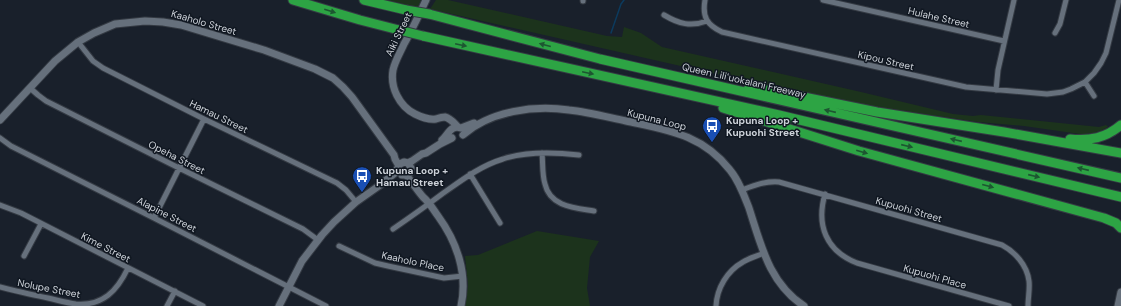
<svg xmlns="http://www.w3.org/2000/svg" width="1121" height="306" viewBox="0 0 1121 306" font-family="'DM Sans',sans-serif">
	<rect width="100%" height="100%" fill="#19202b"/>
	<path fill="#1c331c" d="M387,0h34l-3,8z
		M436,0h12l159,36 15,1 2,-10 17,6 21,14 199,45 92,22 20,2 8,-1 118,12 7,-2 2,2c-9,6 -18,7 -28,7l-56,-8 -46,-4 -107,-16 -164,-34 -277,-63z
		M537,231l62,10 -9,16 -3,31 3,18h-125l3,-21 -3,-29 13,-1z"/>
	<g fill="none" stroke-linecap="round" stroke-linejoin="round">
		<path stroke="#0c3a5d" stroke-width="1.5" d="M611,33l10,-29 3,-4"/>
		<defs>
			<path id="street" d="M705,0c-3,17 2,25 17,32l244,55 81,7 16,-2 8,-3 14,-7 9,-9 7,-10 5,-10 13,-53
				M823,0l181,41
				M583,1v-1
				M664,15c15,9 27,12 43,6
				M1055,33l5,-9 6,-24
				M78,42l15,19 10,7 101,51 133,64 9,7 10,12
				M1085,82l9,14
				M30,88l8,7 8,6 133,67 124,61 15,11
				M996,90l2,-20 16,-70
				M0,138l11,8 143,72 172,88
				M542,153c1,10 0,22 3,31 5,23 31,24 49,27
				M470,174l30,49
				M742,190c13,-5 23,-9 37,-8l223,63c13,7 25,20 27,36 1,8 -1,17 -1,25
				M825,194c-9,31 1,57 32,69l152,43
				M0,205l21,8 182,93
				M154,218l50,-99
				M393,229c16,-11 33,-23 49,-35 20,-14 38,-28 61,-35 24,-8 50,-7 76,-4
				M339,246l36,17 13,3 56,12 19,-2
				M24,256l17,-32
				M0,287c16,4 32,8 48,11 9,2 19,5 28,6 27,2 41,-13 52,-36
				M167,306l8,-15
				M716,306c1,-18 11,-35 27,-44 6,-4 14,-6 21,-9"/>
			<path id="secondary" d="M426,0c-7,15 -14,30 -22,44 -4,9 -9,17 -11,26 -3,17 6,36 22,44 6,3 14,6 21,5 3,-1 6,-2 9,-2 5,1 9,6 12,9
				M0,120l55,-59 23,-19 16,-9 21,-9 30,-3 18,1 18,3 83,25 51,19 18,9 10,9 9,10 42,58 1,4 4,7
				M463,135c27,-24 71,-30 106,-25 19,2 38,7 57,11 41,9 76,13 104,49 9,11 14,25 19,38 12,37 20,75 55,98
				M442,140c6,-5 9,-16 19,-12l13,-5
				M402,175h4l4,-2 1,-5 -3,-5
				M406,175c6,7 11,15 17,22 6,5 10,12 15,19 19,26 30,58 23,90
				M279,306l23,-45 20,-26 12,-13 22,-20 27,-19 2,-2 10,-8 5,-9 4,-2 4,1 4,-2 10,-7 4,-1 14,-9 12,-6
				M1118,306l3,-14"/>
			<path id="highway" d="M293,0l67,20 39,10
				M364,0l42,10
				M429,14l171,45 521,119
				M423,36l356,79 342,82
				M749,87l35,6 93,19 127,20 117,21
				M723,108l136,43 245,67 12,5 5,5
				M1070,139c20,2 36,-1 51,-14"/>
		</defs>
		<use href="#street" stroke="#343a43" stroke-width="7"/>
		<use href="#secondary" stroke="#343a43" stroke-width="9"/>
		<use href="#highway" stroke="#343a43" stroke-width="11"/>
		<use href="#street" stroke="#66707c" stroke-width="5"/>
		<use href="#secondary" stroke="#66707c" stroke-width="7"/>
		<use href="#highway" stroke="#2da444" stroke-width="9"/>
		<defs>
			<path id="highway-bridge" d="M406,10l23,4
				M399,30l24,6"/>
		</defs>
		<use href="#highway-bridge" stroke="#343a43" stroke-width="11" stroke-linecap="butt"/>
		<use href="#highway-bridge" stroke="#2da444" stroke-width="9"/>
	</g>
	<defs><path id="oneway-solid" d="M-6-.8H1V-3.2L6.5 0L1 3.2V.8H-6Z"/></defs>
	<g fill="#1d5631">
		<use href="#oneway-solid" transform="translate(330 11) rotate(17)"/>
		<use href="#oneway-solid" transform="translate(461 45) rotate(12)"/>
		<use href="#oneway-solid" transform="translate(545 45) rotate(-165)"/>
		<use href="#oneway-solid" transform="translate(588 73) rotate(12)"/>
		<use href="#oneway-solid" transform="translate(830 111) rotate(-167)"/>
		<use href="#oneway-solid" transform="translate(956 140) rotate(-167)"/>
		<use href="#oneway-solid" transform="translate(907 146) rotate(13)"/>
		<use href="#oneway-solid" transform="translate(862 152) rotate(16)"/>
		<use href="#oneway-solid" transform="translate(1083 169) rotate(-167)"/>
		<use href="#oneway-solid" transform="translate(1034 176) rotate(13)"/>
		<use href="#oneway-solid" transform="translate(988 186) rotate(15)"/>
	</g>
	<defs>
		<symbol id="bus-pin" viewBox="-11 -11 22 30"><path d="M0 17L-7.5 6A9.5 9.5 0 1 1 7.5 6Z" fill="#1a4fb4" stroke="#101721"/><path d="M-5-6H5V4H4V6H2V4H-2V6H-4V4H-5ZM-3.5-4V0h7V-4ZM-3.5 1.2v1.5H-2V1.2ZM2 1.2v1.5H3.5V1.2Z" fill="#fff"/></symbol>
	</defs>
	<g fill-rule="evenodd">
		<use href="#bus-pin" x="701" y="115" width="22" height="30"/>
		<use href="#bus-pin" x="351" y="165" width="22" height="30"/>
	</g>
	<g text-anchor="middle" stroke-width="3" stroke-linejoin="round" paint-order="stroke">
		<g font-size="10" fill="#cdd2d9" stroke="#101721">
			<text transform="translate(939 17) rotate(13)" y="4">Hulahe Street</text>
			<text transform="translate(204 22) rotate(16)" y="4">Kaaholo Street</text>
			<text transform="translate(398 34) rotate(-64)" y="4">Aiki Street</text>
			<text transform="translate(886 60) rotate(13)" y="4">Kipou Street</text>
			<text transform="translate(744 80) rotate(13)" y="4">Queen Liliʻuokalani Freeway</text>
			<text transform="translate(219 116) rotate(26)" y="4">Hamau Street</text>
			<text transform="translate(657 119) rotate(14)" y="4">Kupuna Loop</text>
			<text transform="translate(177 157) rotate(27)" y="4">Opeha Street</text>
			<text transform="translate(909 209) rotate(16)" y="4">Kupuohi Street</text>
			<text transform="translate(167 214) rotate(27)" y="4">Alapine Street</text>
			<text transform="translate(106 247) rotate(27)" y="4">Kime Street</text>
			<text transform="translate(413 261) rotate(12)" y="4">Kaaholo Place</text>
			<text transform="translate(935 276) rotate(16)" y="4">Kupuohi Place</text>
			<text transform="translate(49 288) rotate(11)" y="4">Nolupe Street</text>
		</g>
		<g font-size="10" font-weight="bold" fill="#cdd2d9" stroke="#101721" text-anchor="start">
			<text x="726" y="124">Kupuna Loop +<tspan x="726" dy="12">Kupuohi Street</tspan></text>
			<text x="376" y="174">Kupuna Loop +<tspan x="376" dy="12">Hamau Street</tspan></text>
		</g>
	</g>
</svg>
